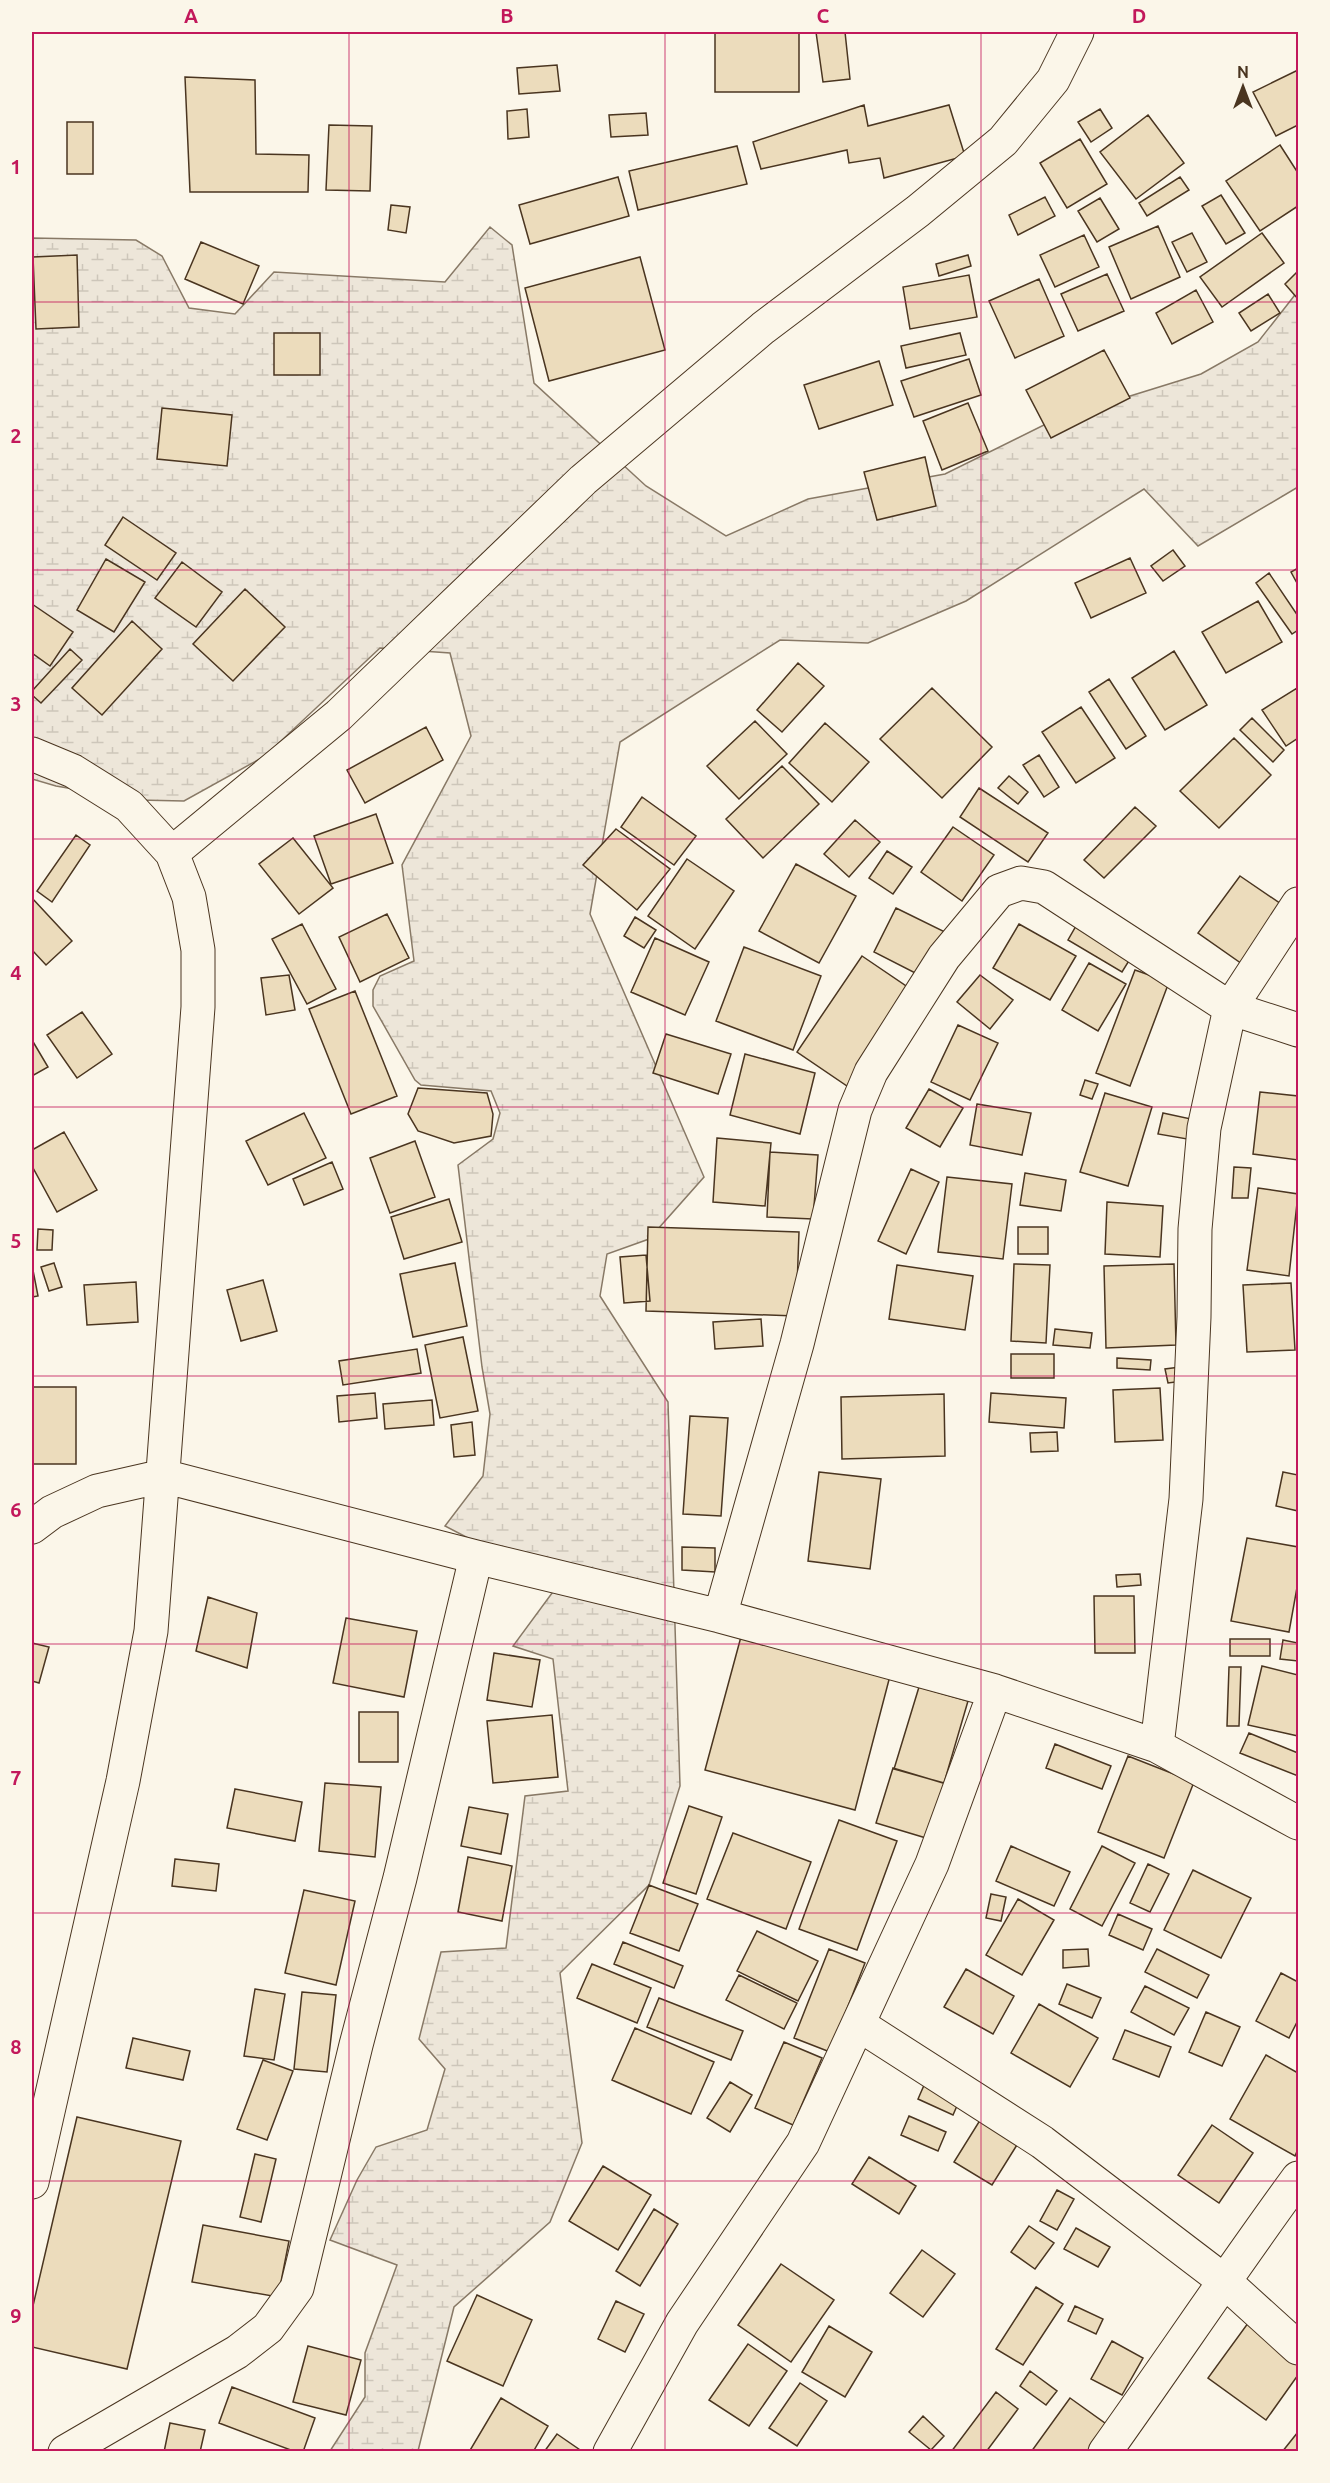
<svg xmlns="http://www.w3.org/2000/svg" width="1330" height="2483" viewBox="0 0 1330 2483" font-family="Ubuntu,sans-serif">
	<defs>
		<pattern id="wetland-marsh" width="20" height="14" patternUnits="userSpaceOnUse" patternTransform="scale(1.5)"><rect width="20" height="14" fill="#ede6d9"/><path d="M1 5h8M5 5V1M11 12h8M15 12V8" fill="none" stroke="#cdc6ba"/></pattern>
	</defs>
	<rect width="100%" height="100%" fill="#fbf6e9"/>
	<path fill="url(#wetland-marsh)" stroke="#887966" stroke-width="1.5" d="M490,227l22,18 22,138 112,103 80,50 82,-37 137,-25 111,-55 145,-45 57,-32 40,-51v196l-100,59 -54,-57 -178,112 -98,42 -88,-3 -160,102 -30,172 114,263 -55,62 -42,15 -7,42 68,106 12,384 -31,99 -89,88 22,170 -32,79 -96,85 -36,144h-88l35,-54v-44l32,-88 -67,-25 27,-60 19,-33 51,-17 18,-61 -26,-30 22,-87 65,-4 19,-152 43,-5 -15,-132 -40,-13 45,-61 -113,-59 38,-50 7,-62 -8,-47 -24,-202 35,-26 7,-26 -9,-22 -70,-6 -6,-5 -42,-74v-16l7,-14 34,-15 -12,-96 69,-129 -21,-83 -70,-5 -115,108 -81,45 -46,-1 -82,-14 -24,-7v-541l104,2 26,16 27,52 46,6 39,-42 171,10z"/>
	<path fill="#ecdcbc" stroke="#4a3520" stroke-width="1.5" d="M715,32h84v60h-84z
		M816,32h29l5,47 -27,3z
		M557,65l3,26 -41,3 -2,-26z
		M1298,70v55l-22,11 -23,-44z
		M185,77l70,3 1,74 53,1 -1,37h-118z
		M864,105l4,21 81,-21 16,51 -81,22 -4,-20 -31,5 -2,-13 -86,19 -8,-27z
		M527,109l2,28 -21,2 -1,-28z
		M1100,109l12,19 -21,14 -13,-20z
		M646,113l2,22 -37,2 -2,-22z
		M1148,115l36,48 -48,36 -36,-47z
		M67,122h26v52h-26z
		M329,125l43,1 -2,65 -44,-1z
		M1080,139l27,45 -40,24 -27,-45z
		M1280,145l18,28v33l-38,25 -34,-50z
		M737,146l10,38 -109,26 -9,-39z
		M618,177l11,39 -99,28 -11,-39z
		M1180,177l9,13 -42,26 -8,-13z
		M1221,195l24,38 -19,11 -24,-38z
		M1045,197l10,19 -37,19 -9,-20z
		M1100,198l19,31 -22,13 -19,-31z
		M391,205l19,2 -4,26 -18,-3z
		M1158,226l22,51 -49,22 -22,-52z
		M1192,233l15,29 -20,10 -15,-30z
		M1262,233l22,30 -62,44 -22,-30z
		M1084,235l15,32 -44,20 -15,-32z
		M201,242l58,24 -16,38 -58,-25z
		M77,255l2,72 -43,2 -3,-72z
		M968,255l3,11 -32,10 -3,-12z
		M640,257l25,93 -116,31 -24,-93z
		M1298,271v28l-13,-15z
		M1107,274l17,37 -46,20 -17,-37z
		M969,275l8,42 -67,12 -7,-42z
		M1039,279l25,57 -49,22 -26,-57z
		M1196,290l17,32 -41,22 -16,-31z
		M1268,294l12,19 -29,18 -12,-18z
		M274,333h46v42h-46z
		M960,333l6,22 -60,13 -5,-22z
		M1104,350l26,48 -79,40 -25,-48z
		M969,359l12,36 -67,22 -13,-36z
		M879,361l14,44 -74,24 -15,-44z
		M968,403l20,48 -46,19 -19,-49z
		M162,408l70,7 -5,51 -70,-7z
		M925,457l11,49 -59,14 -13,-48z
		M123,517l53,36 -19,27 -52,-35z
		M1173,550l12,16 -22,15 -12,-15z
		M1130,558l16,35 -55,25 -16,-35z
		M106,559l39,23 -31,50 -37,-22z
		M182,562l40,30 -26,35 -41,-29z
		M1298,568v17l-7,-13z
		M1269,573l29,43v14l-6,4 -36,-51z
		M245,589l40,38 -52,54 -40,-37z
		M1258,601l24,41 -56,31 -24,-41z
		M32,604l41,28 -23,34 -18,-13z
		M132,621l30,28 -60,66 -30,-27z
		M70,649l12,11 -41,43 -9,-8v-4z
		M1174,651l33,54 -42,25 -33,-52z
		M798,663l26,23 -42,46 -25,-22z
		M1109,679l37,57 -20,13 -37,-57z
		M932,688l60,59 -50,51 -62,-59z
		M1297,688l1,50 -12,8 -24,-36z
		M1081,707l34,51 -39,25 -34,-51z
		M1252,718l32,32 -11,12 -33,-32z
		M755,721l32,33 -48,45 -32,-33z
		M825,723l44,39 -37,40 -43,-39z
		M426,727l17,33 -78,43 -18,-33z
		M1234,738l37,37 -52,53 -39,-37z
		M1039,755l20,32 -15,10 -21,-32z
		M782,766l37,38 -56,54 -37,-39z
		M1009,776l19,16 -10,12 -20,-16z
		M979,788l69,45 -20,29 -68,-45z
		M642,797l54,39 -22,29 -53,-38z
		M1135,807l21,19 -52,52 -20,-18z
		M376,814l17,49 -62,21 -17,-48z
		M855,820l25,22 -31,35 -25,-23z
		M953,827l41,28 -32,46 -41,-29z
		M616,829l54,40 -33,41 -54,-45z
		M76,835l14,10 -38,57 -15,-11z
		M293,838l40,50 -34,26 -40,-50z
		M887,851l25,16 -19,27 -24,-16z
		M687,859l47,32 -39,58 -47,-33z
		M796,864l60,32 -37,67 -60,-32z
		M1240,876l47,32 -42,58 -47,-33z
		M32,898l40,43 -26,24 -14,-15z
		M896,908l49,24 -22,45 -49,-25z
		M387,914l22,44 -49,24 -21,-45z
		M635,917l21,13 -12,18 -20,-12z
		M1080,919l55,32 -13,21 -54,-32z
		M302,924l34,65 -29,15 -35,-65z
		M1019,924l57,32 -26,44 -57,-32z
		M655,938l54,24 -24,53 -54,-23z
		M744,947l77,29 -28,74 -77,-29z
		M862,956l50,34 -65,96 -50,-34z
		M1089,963l37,21 -28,47 -36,-21z
		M1135,970l34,12 -39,104 -34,-13z
		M289,975l6,35 -29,5 -5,-37z
		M980,975l33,25 -23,29 -33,-27z
		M355,991l42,105 -46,18 -42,-105z
		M82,1012l30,42 -35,24 -30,-43z
		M958,1025l40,18 -28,57 -39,-18z
		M666,1034l65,20 -13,40 -65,-21z
		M32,1040l16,27 -16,9z
		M745,1054l70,19 -15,61 -70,-19z
		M1085,1080l13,4 -6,15 -12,-4z
		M418,1088l69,5 6,21 -2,22 -37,7 -36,-12 -10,-17z
		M929,1089l34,19 -23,39 -34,-19z
		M1260,1092l38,4v64l-45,-6z
		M1105,1093l47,14 -24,79 -48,-14z
		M977,1104l54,9 -9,42 -52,-10z
		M304,1113l22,45 -58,27 -22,-44z
		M1163,1113l28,6 -4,20 -29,-5z
		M64,1132l33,58 -40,22 -25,-46v-16z
		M717,1138l54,5 -6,63 -52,-4z
		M415,1141l20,56 -45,16 -20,-55z
		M770,1152l48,3 -5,64 -46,-2z
		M332,1162l11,27 -39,16 -11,-26z
		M1234,1167l17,1 -3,30h-16z
		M911,1169l28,13 -33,72 -28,-13z
		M1025,1173l41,7 -5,31 -41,-6z
		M947,1177l65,7 -9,75 -65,-7z
		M1258,1188l40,6 -9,82 -42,-6z
		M449,1199l13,43 -58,17 -13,-42z
		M1107,1202l56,4 -3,51 -55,-3z
		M648,1227l151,5 -3,84 -150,-5z
		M1018,1227h30v27h-30z
		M38,1229l15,1 -1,20h-15z
		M646,1255l4,46 -26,2 -4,-46z
		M54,1263l8,24 -13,4 -8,-24z
		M455,1263l12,63 -54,11 -13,-63z
		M1014,1264l36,1 -4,78 -35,-2z
		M1174,1264l2,81 -70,3 -2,-82z
		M32,1265l6,31 -6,1z
		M897,1265l76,11 -8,54 -76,-11z
		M263,1280l14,51 -36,10 -14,-51z
		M136,1282l2,40 -51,3 -3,-40z
		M1291,1283l4,67 -48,2 -4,-67z
		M761,1319l2,27 -48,3 -2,-27z
		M1055,1329l37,4 -2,15 -37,-3z
		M463,1337l15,74 -38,7 -15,-73z
		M417,1349l4,24 -78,12 -4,-24z
		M1011,1354h43v24h-43z
		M1117,1358l34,2 -1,10 -33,-2z
		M1180,1367l3,14 -15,2 -3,-14z
		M32,1387h44v77h-44z
		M1160,1388l3,52 -48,2 -2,-52z
		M375,1393l2,25 -38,4 -2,-26z
		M991,1393l75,5 -2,30 -75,-6z
		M944,1394l1,62 -103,3 -1,-62z
		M432,1400l2,25 -49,4 -2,-25z
		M690,1416l38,2 -7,98 -38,-2z
		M472,1422l3,33 -21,2 -3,-32z
		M1057,1432l1,19 -27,1 -1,-19z
		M819,1472l62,7 -11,90 -62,-8z
		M1283,1472l15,3v36l-22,-5z
		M1247,1538l51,9v35l-9,50 -58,-11z
		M682,1547l33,1v24l-33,-2z
		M1140,1574l1,11 -24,2 -1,-12z
		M1094,1596h40l1,57h-40z
		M208,1597l49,16 -10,55 -51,-17z
		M346,1618l71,13 -13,66 -71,-14z
		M742,1633l149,39 -36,138 -150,-40z
		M1230,1639h40v17h-40z
		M1283,1640l15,3v18l-18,-2z
		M32,1643l17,4 -10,36 -7,-2z
		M494,1653l46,7 -8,47 -45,-7z
		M1262,1666l36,9v61l-50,-11z
		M1229,1667h12l-2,59h-12z
		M919,1687l49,14 -24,82 -50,-14z
		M359,1712h39v50h-39z
		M552,1715l6,62 -65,6 -6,-62z
		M1249,1733l49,20v23l-58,-23z
		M1055,1744l56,22 -9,23 -56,-21z
		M1128,1756l66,26 -30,76 -66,-26z
		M893,1768l60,18 -17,55 -60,-18z
		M325,1783l56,4 -6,70 -56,-6z
		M235,1789l67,13 -7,39 -68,-13z
		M689,1806l33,11 -26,77 -33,-11z
		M469,1807l39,7 -7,40 -40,-8z
		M839,1820l58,21 -40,109 -58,-21z
		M733,1833l78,29 -25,67 -79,-30z
		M1011,1846l59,26 -16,34 -58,-25z
		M1102,1846l33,17 -33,63 -32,-17z
		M468,1857l44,9 -10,55 -44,-9z
		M175,1859l44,5 -3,27 -44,-5z
		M1148,1864l21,10 -19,38 -20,-9z
		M1193,1870l58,28 -30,60 -57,-28z
		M649,1885l49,19 -19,47 -49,-18z
		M304,1890l51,11 -19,84 -51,-12z
		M991,1894l15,3 -5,24 -15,-3z
		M1018,1899l36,21 -32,55 -36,-20z
		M1118,1914l34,15 -9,21 -34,-15z
		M757,1931l61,30 -20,40 -61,-30z
		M623,1942l60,24 -9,22 -60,-24z
		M829,1949l36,14 -35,89 -36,-14z
		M1088,1949l1,17 -26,2v-18z
		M1157,1949l52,26 -12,23 -52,-26z
		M592,1964l59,24 -14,35 -60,-25z
		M966,1969l48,27 -21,38 -49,-27z
		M1281,1973l17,9v38l-9,18 -33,-17z
		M739,1975l58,28 -13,26 -58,-29z
		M1067,1984l34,14 -9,20 -33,-14z
		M1145,1986l44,22 -15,27 -43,-23z
		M255,1989l30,5 -11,66 -30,-4z
		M302,1992l34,3 -9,77 -33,-3z
		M659,1998l84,33 -12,29 -84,-33z
		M1039,2004l59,34 -28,49 -59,-34z
		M1206,2012l34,15 -18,39 -33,-14z
		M635,2028l79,34 -23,52 -79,-34z
		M1125,2030l46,17 -12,30 -46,-18z
		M133,2038l57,13 -7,29 -57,-12z
		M784,2042l38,16 -29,67 -38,-17z
		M1266,2055l32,18v76l-3,7 -65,-37z
		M263,2060l30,11 -26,69 -30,-11z
		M730,2082l22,13 -22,37 -23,-14z
		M925,2083l35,16 -7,16 -35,-16z
		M909,2116l37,16 -8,19 -37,-16z
		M77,2117l104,24 -54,228 -95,-22v-37z
		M982,2117l38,23 -28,45 -38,-23z
		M1212,2125l41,28 -34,50 -41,-28z
		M255,2154l21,5 -15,63 -21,-5z
		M869,2157l47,29 -17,28 -47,-30z
		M603,2166l48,29 -33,55 -49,-29z
		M1057,2190l17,9 -17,31 -17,-9z
		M654,2209l24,15 -38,62 -24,-15z
		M203,2225l86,16 -11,56 -86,-15z
		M1029,2226l25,17 -19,26 -24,-17z
		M1076,2228l34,19 -12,20 -34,-18z
		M922,2250l33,24 -32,43 -33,-24z
		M781,2264l53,36 -43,62 -53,-37z
		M1036,2287l27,17 -40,61 -27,-16z
		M477,2295l55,25 -29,66 -56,-25z
		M616,2301l28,13 -19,38 -27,-13z
		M1075,2306l28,13 -7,15 -28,-13z
		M1251,2319l47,34v22l-32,45 -58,-42z
		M829,2326l43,26 -27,45 -43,-25z
		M1112,2341l31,17 -21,37 -31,-16z
		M748,2344l39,27 -38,55 -40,-26z
		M308,2346l53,14 -15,55 -53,-13z
		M1030,2371l27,20 -11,14 -26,-19z
		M800,2383l27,18 -30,45 -28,-18z
		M232,2387l83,31 -12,34h-7l-77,-29z
		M996,2392l22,17 -32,43h-35z
		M501,2398l47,28 -15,26h-64z
		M1070,2398l39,28 -18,26h-60z
		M923,2416l21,20 -13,14 -22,-18z
		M170,2423l35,7 -5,22h-36z
		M1298,2432v20h-16z
		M557,2434l26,18h-39z"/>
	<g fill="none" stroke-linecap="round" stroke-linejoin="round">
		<defs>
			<path id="minor" d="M32,754l41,17 56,35 43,47 167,-138 244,-235 180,-152 155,-117 85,-70 50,-61 24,-48
				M32,1527l20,-15 45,-21 66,-15 313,81 244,59 275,75 162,55 141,77
				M720,1616l77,-272 58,-234 16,-38 73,-115 55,-66 22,-8 23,4 186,121 68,22
				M1157,1746l29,-247 8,-182 1,-88 9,-101 26,-120 68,-104
				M858,2024l184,118 181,138 75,68
				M32,2182l91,-401 28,-150 47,-624v-57l-9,-53 -17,-44
				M65,2452l172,-100 31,-24 29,-40 59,-243 44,-167 76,-321
				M610,2452l72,-129 121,-180 129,-279 63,-173
				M1105,2452c65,-91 127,-184 193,-274"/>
		</defs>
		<use href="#minor" stroke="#4a3520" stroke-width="35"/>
		<use href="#minor" stroke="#fbf6e9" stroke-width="33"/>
	</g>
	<path fill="none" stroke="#c2185b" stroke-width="1.5" stroke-opacity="0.55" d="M349,32v2420M665,32v2420M981,32v2420M32,302h1266M32,570h1266M32,839h1266M32,1107h1266M32,1376h1266M32,1644h1266M32,1913h1266M32,2181h1266"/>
	<rect width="1330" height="2483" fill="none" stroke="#fbf6e9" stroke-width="66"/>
	<g transform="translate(1243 87)" stroke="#fbf6e9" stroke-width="4.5" paint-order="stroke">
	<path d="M0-4.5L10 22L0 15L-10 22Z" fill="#4a3520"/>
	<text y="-9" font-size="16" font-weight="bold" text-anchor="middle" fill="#4a3520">N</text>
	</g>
	<rect x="33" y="33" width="1264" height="2417" fill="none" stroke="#c2185b" stroke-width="2"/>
	<g font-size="20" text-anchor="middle" font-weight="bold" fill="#c2185b">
		<text x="191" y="23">A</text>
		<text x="507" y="23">B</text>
		<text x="823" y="23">C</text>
		<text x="1139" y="23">D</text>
		<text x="16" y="174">1</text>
		<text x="16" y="443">2</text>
		<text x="16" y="711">3</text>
		<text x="16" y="980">4</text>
		<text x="16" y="1248">5</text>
		<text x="16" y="1517">6</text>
		<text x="16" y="1785">7</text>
		<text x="16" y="2054">8</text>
		<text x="16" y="2323">9</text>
	</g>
</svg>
